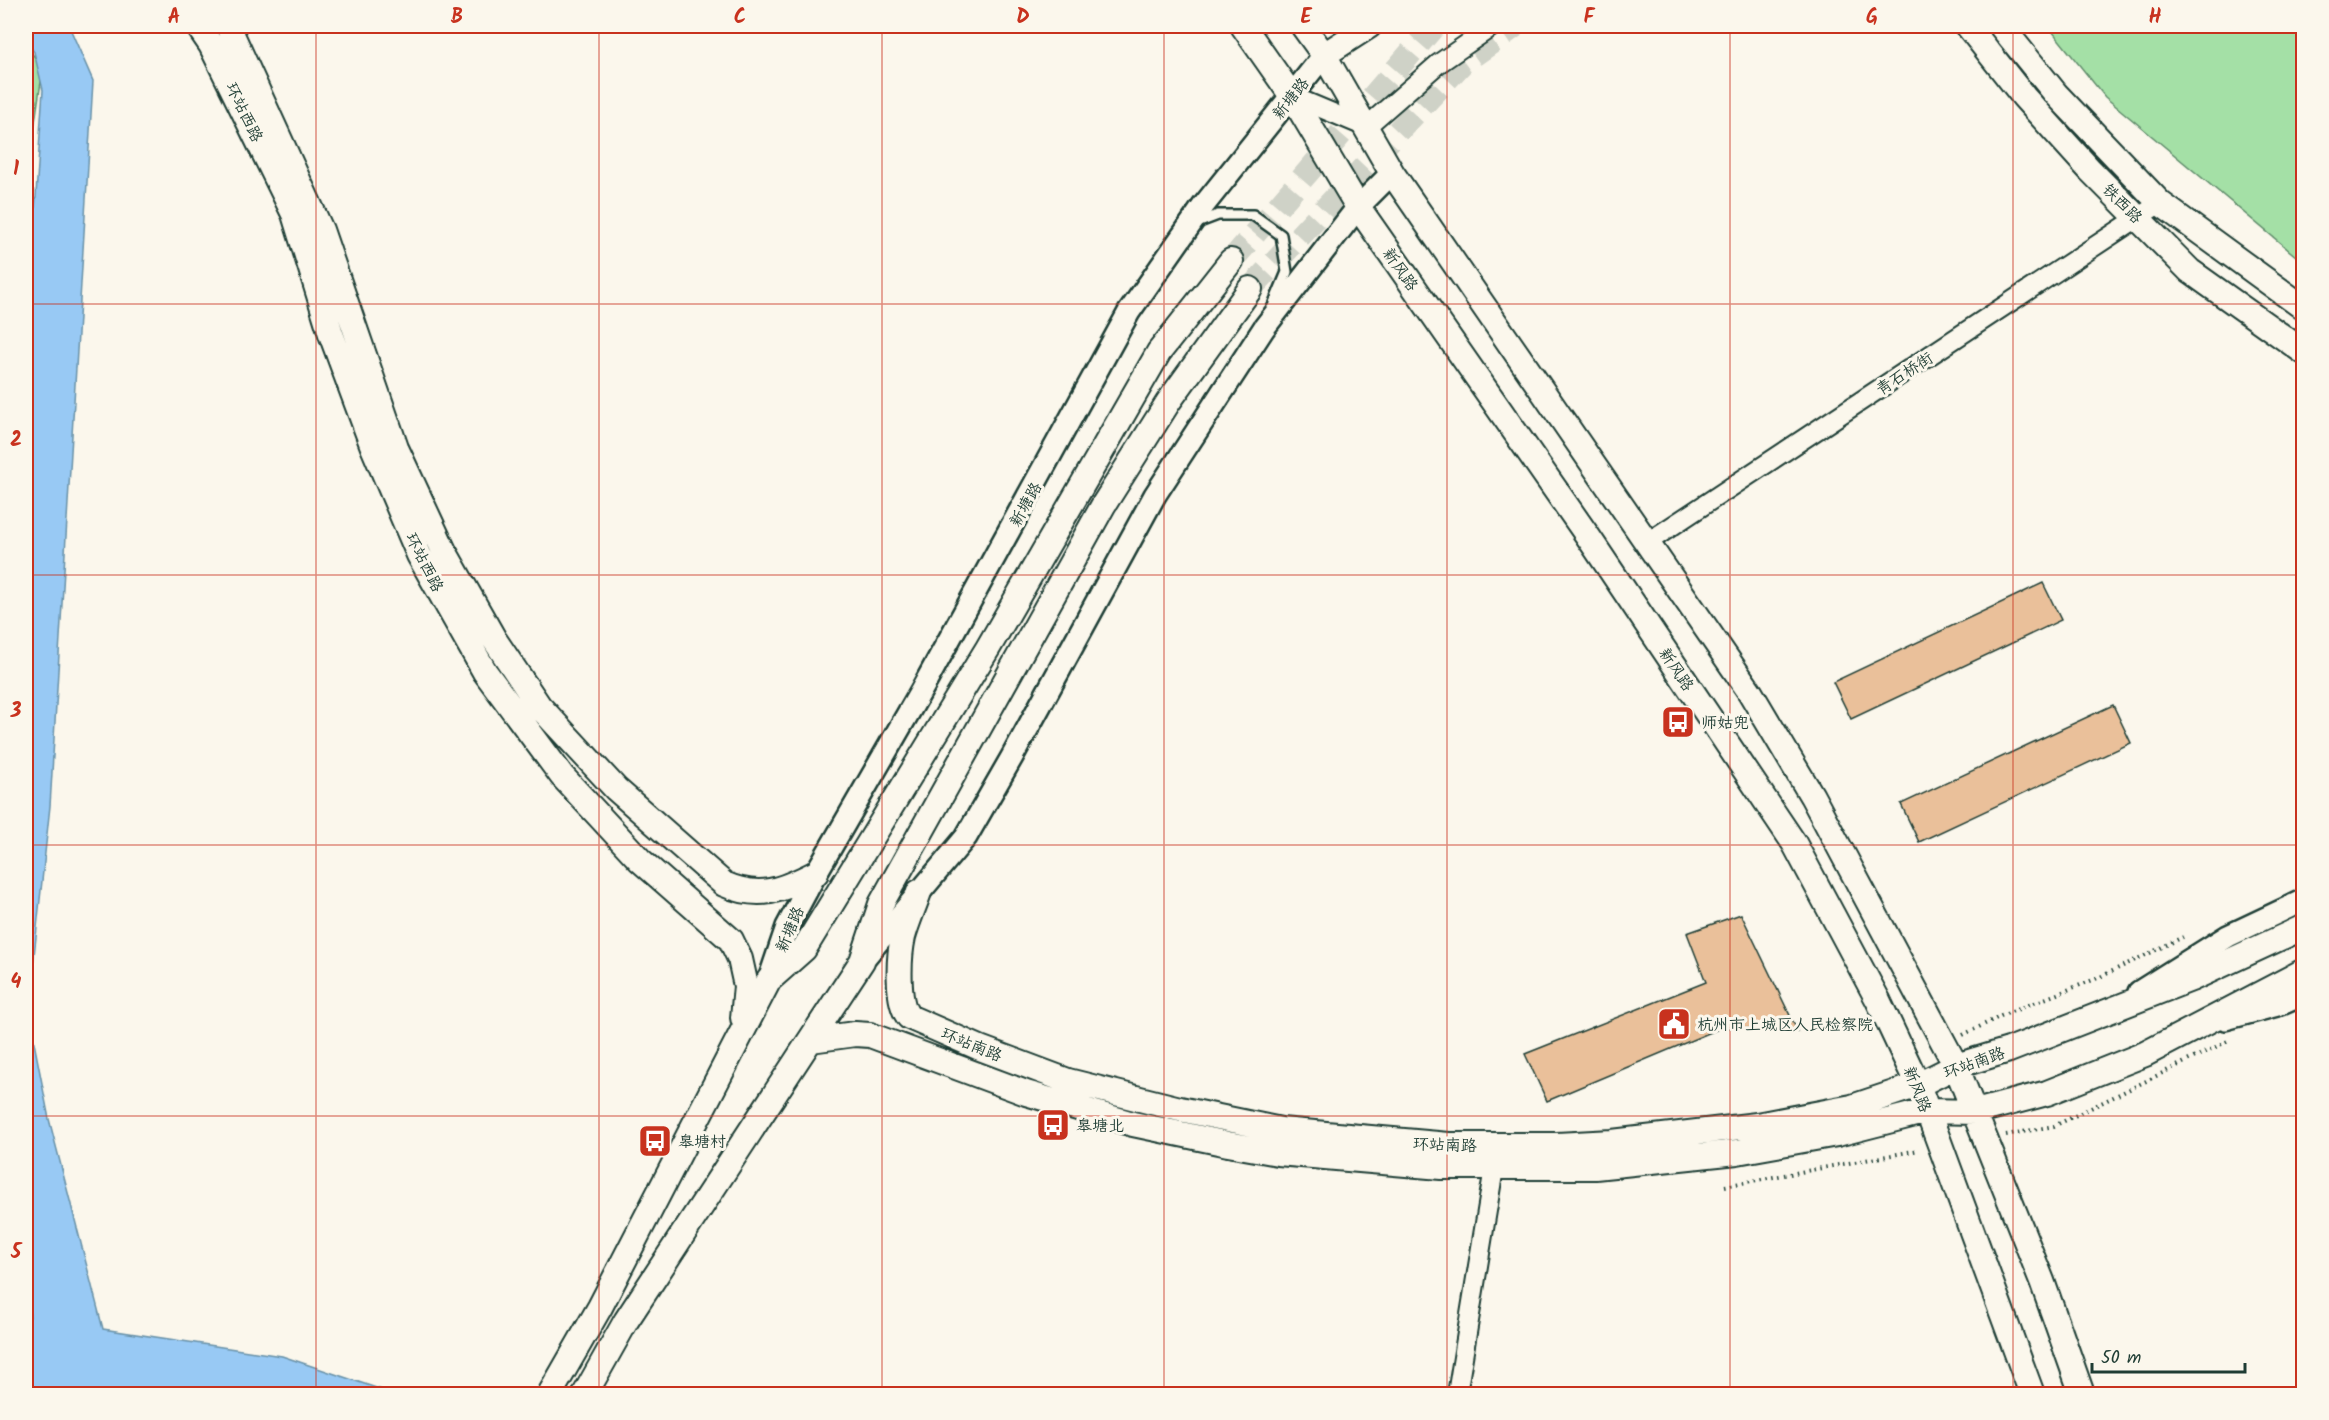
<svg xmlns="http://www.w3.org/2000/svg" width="2329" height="1420" viewBox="0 0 2329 1420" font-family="Kalam,'LXGW WenKai TC',sans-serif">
	<rect width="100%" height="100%" fill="#fbf7ec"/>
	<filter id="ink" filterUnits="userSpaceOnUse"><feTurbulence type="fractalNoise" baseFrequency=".0167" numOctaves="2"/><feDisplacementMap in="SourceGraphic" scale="12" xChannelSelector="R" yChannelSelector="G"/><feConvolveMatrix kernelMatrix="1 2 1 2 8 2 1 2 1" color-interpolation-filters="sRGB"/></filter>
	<g filter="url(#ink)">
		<path fill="#a4e0a6" stroke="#628e6d" stroke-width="1.5" d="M2048,26h255v236l-198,-165z
			M26,46l17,22 -17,115z"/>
		<path fill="#98c9f4" stroke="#6891a7" stroke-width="1.5" d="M26,26h43l24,55 -43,725 -22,206 21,107 54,210 179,27 112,38h-368v-77h4l-4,-31v-941l17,-255 -9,-38 -8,-12z"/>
		<path fill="#eac09a" stroke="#1f3d34" stroke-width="1.5" d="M2043,583l18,37 -210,99 -18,-37z
			M2113,705l18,38 -212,99 -18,-38z
			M1741,914l57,118 -75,-5 -176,74 -22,-47 181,-72 -19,-49z"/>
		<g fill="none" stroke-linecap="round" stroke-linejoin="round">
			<path stroke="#cfd2c7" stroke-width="24" stroke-dasharray="24 12" stroke-linecap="butt" d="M1231,261l203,-235
				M1250,289l212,-226 53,-37"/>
			<defs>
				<path id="service" d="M1197,223l21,-8h35l28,20 6,37 -13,31"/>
				<path id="minor" d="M1292,96l74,31 72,-63 55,-38
					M1648,542l512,-339
					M1457,1394l37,-226"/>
				<path id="tertiary" d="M866,956l100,-119 46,-80 143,-262 109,-167 94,-121 34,-34
					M769,980l18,-53 29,-54 105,-182 208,-379 75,-107 120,-150
					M2139,992l89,-56 76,-36
					M2225,1019l56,-15 23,-10"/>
				<path id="secondary" d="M198,26l13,19 83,169 37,120 42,113 46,108 66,117 77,104 78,84 91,80 9,19 6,27 -3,32
					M228,26l93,204 75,218 48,103 50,88 45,67 77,83 108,95c36,16 58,6 92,-11
					M1243,26l49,70 66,111 229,328 207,308 84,157 40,85 114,309
					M1303,26l21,29 68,118 358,519 62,104 144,270 86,215 40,113
					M1968,26l56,71 66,73 100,101 114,81
					M2001,26l55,68 104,109 144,105
					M1324,55l45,-29
					M919,892c-5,15 -12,30 -16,45 -4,18 -7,66 6,80l71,31 88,33 112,28 101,21 168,15h108l55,-3 145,-17 95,-18 66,-22 38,-19 53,-16 182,-71 113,-52
					M811,1040l44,-6 15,1 156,58 107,31 95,20 50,9 163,14h154l142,-15 100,-18 90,-23 48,1 72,-19 98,-39 159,-83
					M550,1394l50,-87 169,-327 35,-31 184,-301 171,-296 72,-91
					M585,1394l41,-73 236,-360 19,-57 223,-400 65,-103 81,-112"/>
			</defs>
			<use href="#service" stroke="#1f3d34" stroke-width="14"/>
			<use href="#minor" stroke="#1f3d34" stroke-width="22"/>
			<use href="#tertiary" stroke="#1f3d34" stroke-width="26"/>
			<use href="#secondary" stroke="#1f3d34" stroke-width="28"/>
			<path stroke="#1f3d34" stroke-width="4" stroke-dasharray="1.5 4.5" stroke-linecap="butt" d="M1963,1035l38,-19 97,-38 85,-41
				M2006,1135l48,-9 176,-86
				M1725,1186l194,-36"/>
			<use href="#service" stroke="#fbf7ec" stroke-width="9"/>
			<use href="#minor" stroke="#fbf7ec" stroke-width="18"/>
			<use href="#tertiary" stroke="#fbf7ec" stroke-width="21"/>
			<use href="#secondary" stroke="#fbf7ec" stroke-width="24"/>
		</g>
	</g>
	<path fill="none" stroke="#c8321e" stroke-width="1.5" stroke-opacity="0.55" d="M316,26v1368M599,26v1368M882,26v1368M1164,26v1368M1447,26v1368M1730,26v1368M2013,26v1368M26,304h2278M26,575h2278M26,845h2278M26,1116h2278"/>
	<defs>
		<symbol id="bus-square" viewBox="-11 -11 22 22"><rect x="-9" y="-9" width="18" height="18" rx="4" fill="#c8321e" stroke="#fbf7ec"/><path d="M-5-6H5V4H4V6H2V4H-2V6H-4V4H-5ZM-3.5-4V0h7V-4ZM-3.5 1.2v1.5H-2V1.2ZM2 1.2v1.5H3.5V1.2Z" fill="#fff"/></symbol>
		<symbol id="civic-square" viewBox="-11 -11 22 22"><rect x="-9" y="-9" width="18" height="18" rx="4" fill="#c8321e" stroke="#fbf7ec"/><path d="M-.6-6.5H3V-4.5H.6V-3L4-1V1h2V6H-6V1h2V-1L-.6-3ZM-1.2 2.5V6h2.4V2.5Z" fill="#fff"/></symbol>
	</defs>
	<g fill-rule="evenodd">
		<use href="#bus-square" x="1659" y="703" width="38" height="38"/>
		<use href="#civic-square" x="1655" y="1005" width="38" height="38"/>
		<use href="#bus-square" x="1034" y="1106" width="38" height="38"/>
		<use href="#bus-square" x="636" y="1122" width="38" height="38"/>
	</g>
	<g text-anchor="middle" stroke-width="6" stroke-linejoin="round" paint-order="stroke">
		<g font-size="16" fill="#1f3d34" stroke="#fbf7ec">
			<text transform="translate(1290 98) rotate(-52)" y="6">新塘路</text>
			<text transform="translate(245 112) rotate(64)" y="6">环站西路</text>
			<text transform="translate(2123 203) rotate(45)" y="6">铁西路</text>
			<text transform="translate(1401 269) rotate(55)" y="6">新风路</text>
			<text transform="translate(1904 373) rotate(-33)" y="6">青石桥街</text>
			<text transform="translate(1025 504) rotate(-61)" y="6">新塘路</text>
			<text transform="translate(425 562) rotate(63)" y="6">环站西路</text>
			<text transform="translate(1677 669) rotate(56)" y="6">新风路</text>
			<text transform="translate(789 929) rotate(-67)" y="6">新塘路</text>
			<text transform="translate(972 1044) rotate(22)" y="6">环站南路</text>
			<text transform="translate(1974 1062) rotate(-20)" y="6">环站南路</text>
			<text transform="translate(1918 1089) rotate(68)" y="6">新风路</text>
			<text transform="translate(1445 1144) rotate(2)" y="6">环站南路</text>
		</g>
		<g font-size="16" fill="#1f3d34" stroke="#fbf7ec" text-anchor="start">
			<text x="1701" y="728">师姑兜</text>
			<text x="1697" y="1030">杭州市上城区人民检察院</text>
			<text x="1076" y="1131">皋塘北</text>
			<text x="678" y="1147">皋塘村</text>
		</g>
	</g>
	<rect width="2329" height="1420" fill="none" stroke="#fbf7ec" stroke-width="66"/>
	<path d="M2092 1363v9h153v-9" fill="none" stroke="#1f3d34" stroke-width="3"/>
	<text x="2101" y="1363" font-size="18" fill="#1f3d34" stroke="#fbf7ec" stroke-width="4.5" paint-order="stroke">50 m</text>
	<rect x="33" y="33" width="2263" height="1354" fill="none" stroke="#c8321e" stroke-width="2"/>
	<g font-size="20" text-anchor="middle" font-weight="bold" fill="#c8321e">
		<text x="174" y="23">A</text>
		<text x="457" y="23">B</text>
		<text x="740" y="23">C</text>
		<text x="1023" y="23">D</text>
		<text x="1306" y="23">E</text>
		<text x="1589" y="23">F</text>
		<text x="1872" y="23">G</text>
		<text x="2155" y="23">H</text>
		<text x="16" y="175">1</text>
		<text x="16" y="446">2</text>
		<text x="16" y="717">3</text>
		<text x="16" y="988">4</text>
		<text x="16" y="1258">5</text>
	</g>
</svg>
